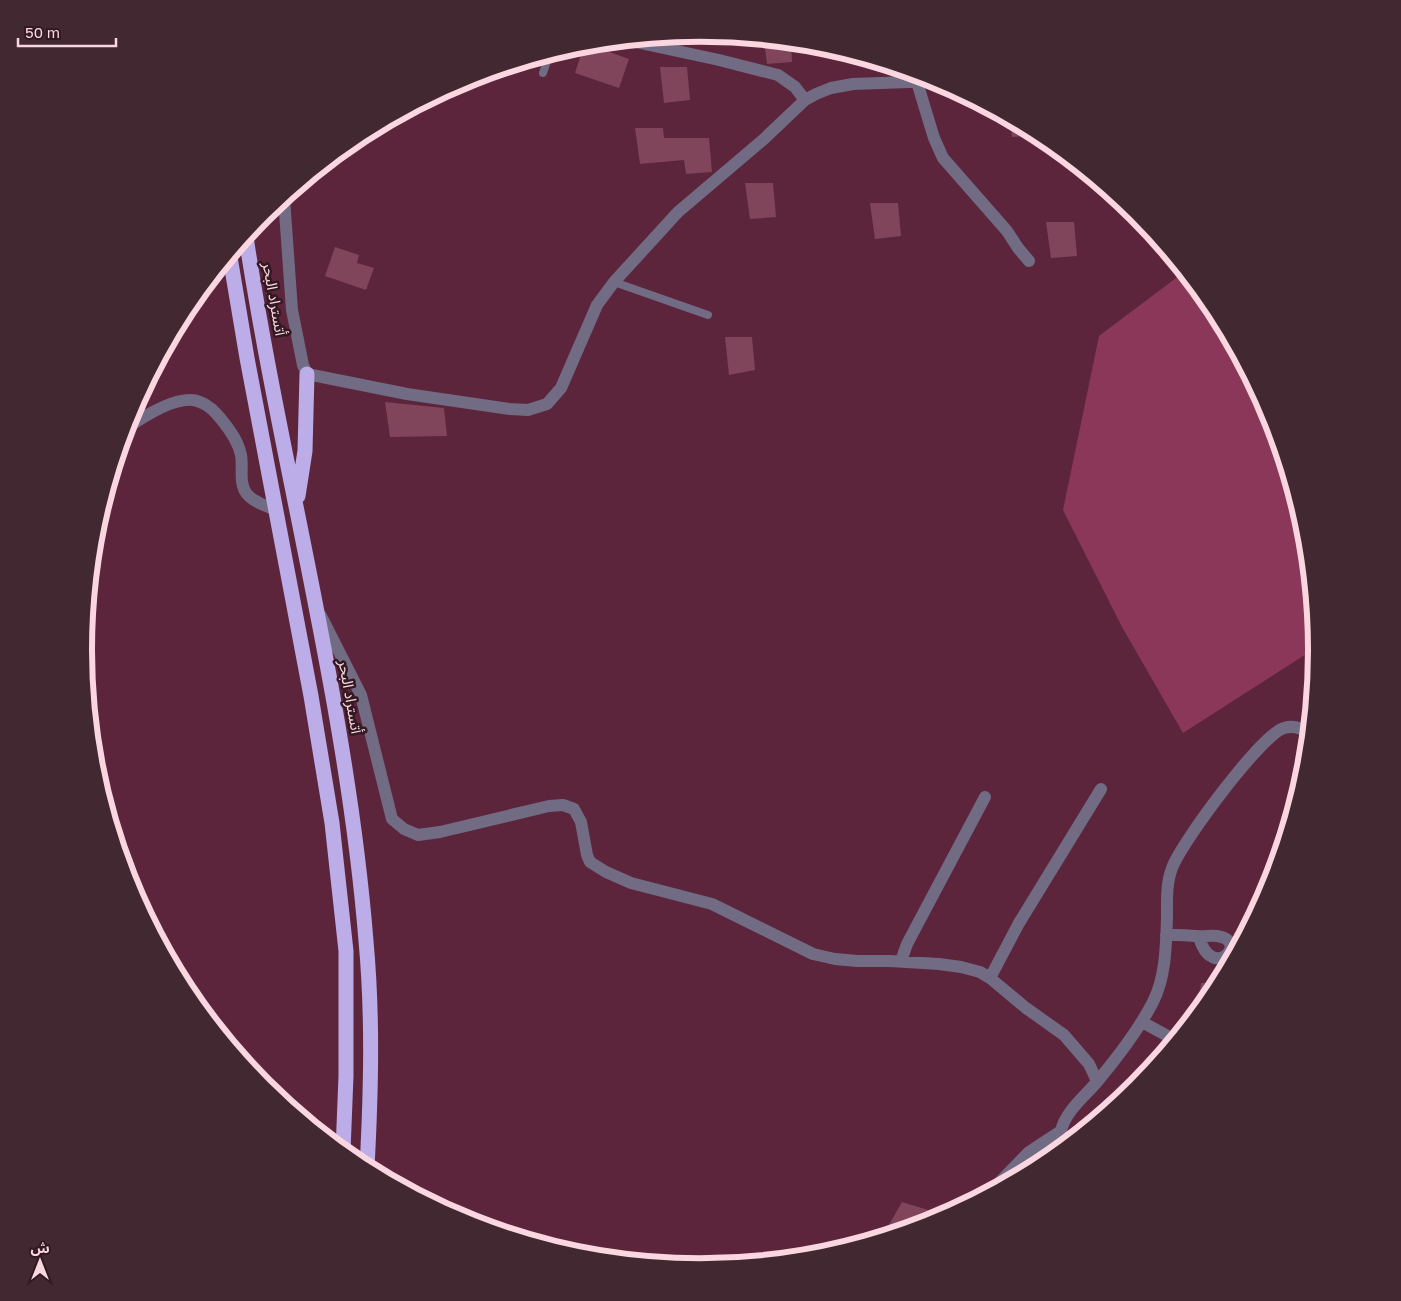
<svg xmlns="http://www.w3.org/2000/svg" width="1401" height="1301" viewBox="0 0 1401 1301" font-family="'Golos Text','Noto Sans Arabic',sans-serif">
	<rect width="100%" height="100%" fill="#5c253b"/>
	<path fill="#8b375a" d="M1184,272l29,36 57,107 35,115 12,117 -134,86 -61,-106 -59,-117 36,-174z"/>
	<path fill="#80445b" d="M764,40l27,3 1,19 -25,2z
		M584,45h6l39,14 -10,29 -44,-15z
		M660,67h27l3,33 -26,3z
		M1010,120l27,15 -25,2z
		M635,128h28l1,10h45l3,34 -26,2 -2,-14 -44,4z
		M745,183h28l3,34 -26,2z
		M870,203h28l3,33 -26,3z
		M1046,222h28l3,34 -26,2z
		M335,247l24,8 -2,8 17,5 -8,22 -41,-14z
		M725,337h27l3,33 -26,5z
		M385,402l59,6 3,28 -57,1z
		M1201,983h18l-6,10 -15,19z
		M902,1202l36,11 -4,8 -52,16z"/>
	<g fill="none" stroke-linecap="round" stroke-linejoin="round">
		<path stroke="#716b84" stroke-width="8" d="M543,73l6,-18
			M614,282l94,33"/>
		<path stroke="#716b84" stroke-width="12" d="M631,41l88,19 59,15 17,12 10,13
			M917,82l17,56 9,20 64,73 11,17 11,13
			M284,198l8,112 11,55 4,9 100,20 103,15 18,1 19,-6 14,-16 36,-83 17,-23 64,-70 86,-73 41,-39 11,-6 15,-6 22,-4 84,-3
			M127,428c16,-11 53,-35 73,-26 9,3 15,10 21,17 9,11 17,22 20,36 2,10 -1,22 2,31 3,14 21,19 33,24
			M321,616l40,79 31,124 12,10 14,6 22,-3 109,-26 14,-1 11,4 7,13 6,33 3,7 16,10 25,11 81,21 101,50 22,5 22,2h33l49,3 22,3 19,5 10,6 36,30 38,27 25,29 8,17
			M1166,935c11,-1 20,1 31,1 7,1 13,-1 20,0 34,5 -5,47 -18,1
			M901,961l6,-17 78,-147
			M990,978l29,-55 82,-134
			M1142,1022l33,18
			M1068,1143l-4,-4 -3,-8c4,-19 23,-34 35,-48 21,-25 42,-52 57,-81 13,-26 13,-57 14,-85 0,-16 -1,-33 5,-49 9,-25 89,-133 112,-140 10,-3 18,0 25,6
			M990,1192l39,-40 32,-21"/>
		<path stroke="#bcace7" stroke-width="15" d="M246,237c36,235 101,466 120,704 7,76 5,151 1,227
			M230,257l17,101 64,338 21,127 14,128v125l-3,75
			M298,496l7,-45 2,-77"/>
	</g>
	<g text-anchor="middle" stroke-width="5" stroke-linejoin="round" paint-order="stroke">
		<g font-size="15" fill="#fad6e1" stroke="#321922">
			<text transform="translate(274 299) rotate(80)" y="5">أتستراد البحر</text>
			<text transform="translate(350 697) rotate(80)" y="5">أتستراد البحر</text>
		</g>
	</g>
	<path d="M0 0H1401V1301H0ZM92 650a608 608 0 1 1 1216 0a608 608 0 1 1-1216 0Z" fill="#422831" fill-rule="evenodd"/>
	<path fill="none" stroke="#fad6e1" stroke-width="6" d="M92 650a608 608 0 1 1 1216 0a608 608 0 1 1-1216 0Z"/>
	<g transform="translate(40 1261)" stroke="#321922" stroke-width="4" paint-order="stroke">
	<path d="M0-4L9 19L0 12L-9 19Z" fill="#fad6e1"/>
	<text y="-8" font-size="14" font-weight="bold" text-anchor="middle" fill="#fad6e1">ش</text>
	</g>
	<path d="M18 38v8h98v-8" fill="none" stroke="#fad6e1" stroke-width="2.5"/>
	<text x="25" y="38" font-size="15" fill="#fad6e1" stroke="#321922" stroke-width="4" paint-order="stroke">50 m</text>
</svg>
